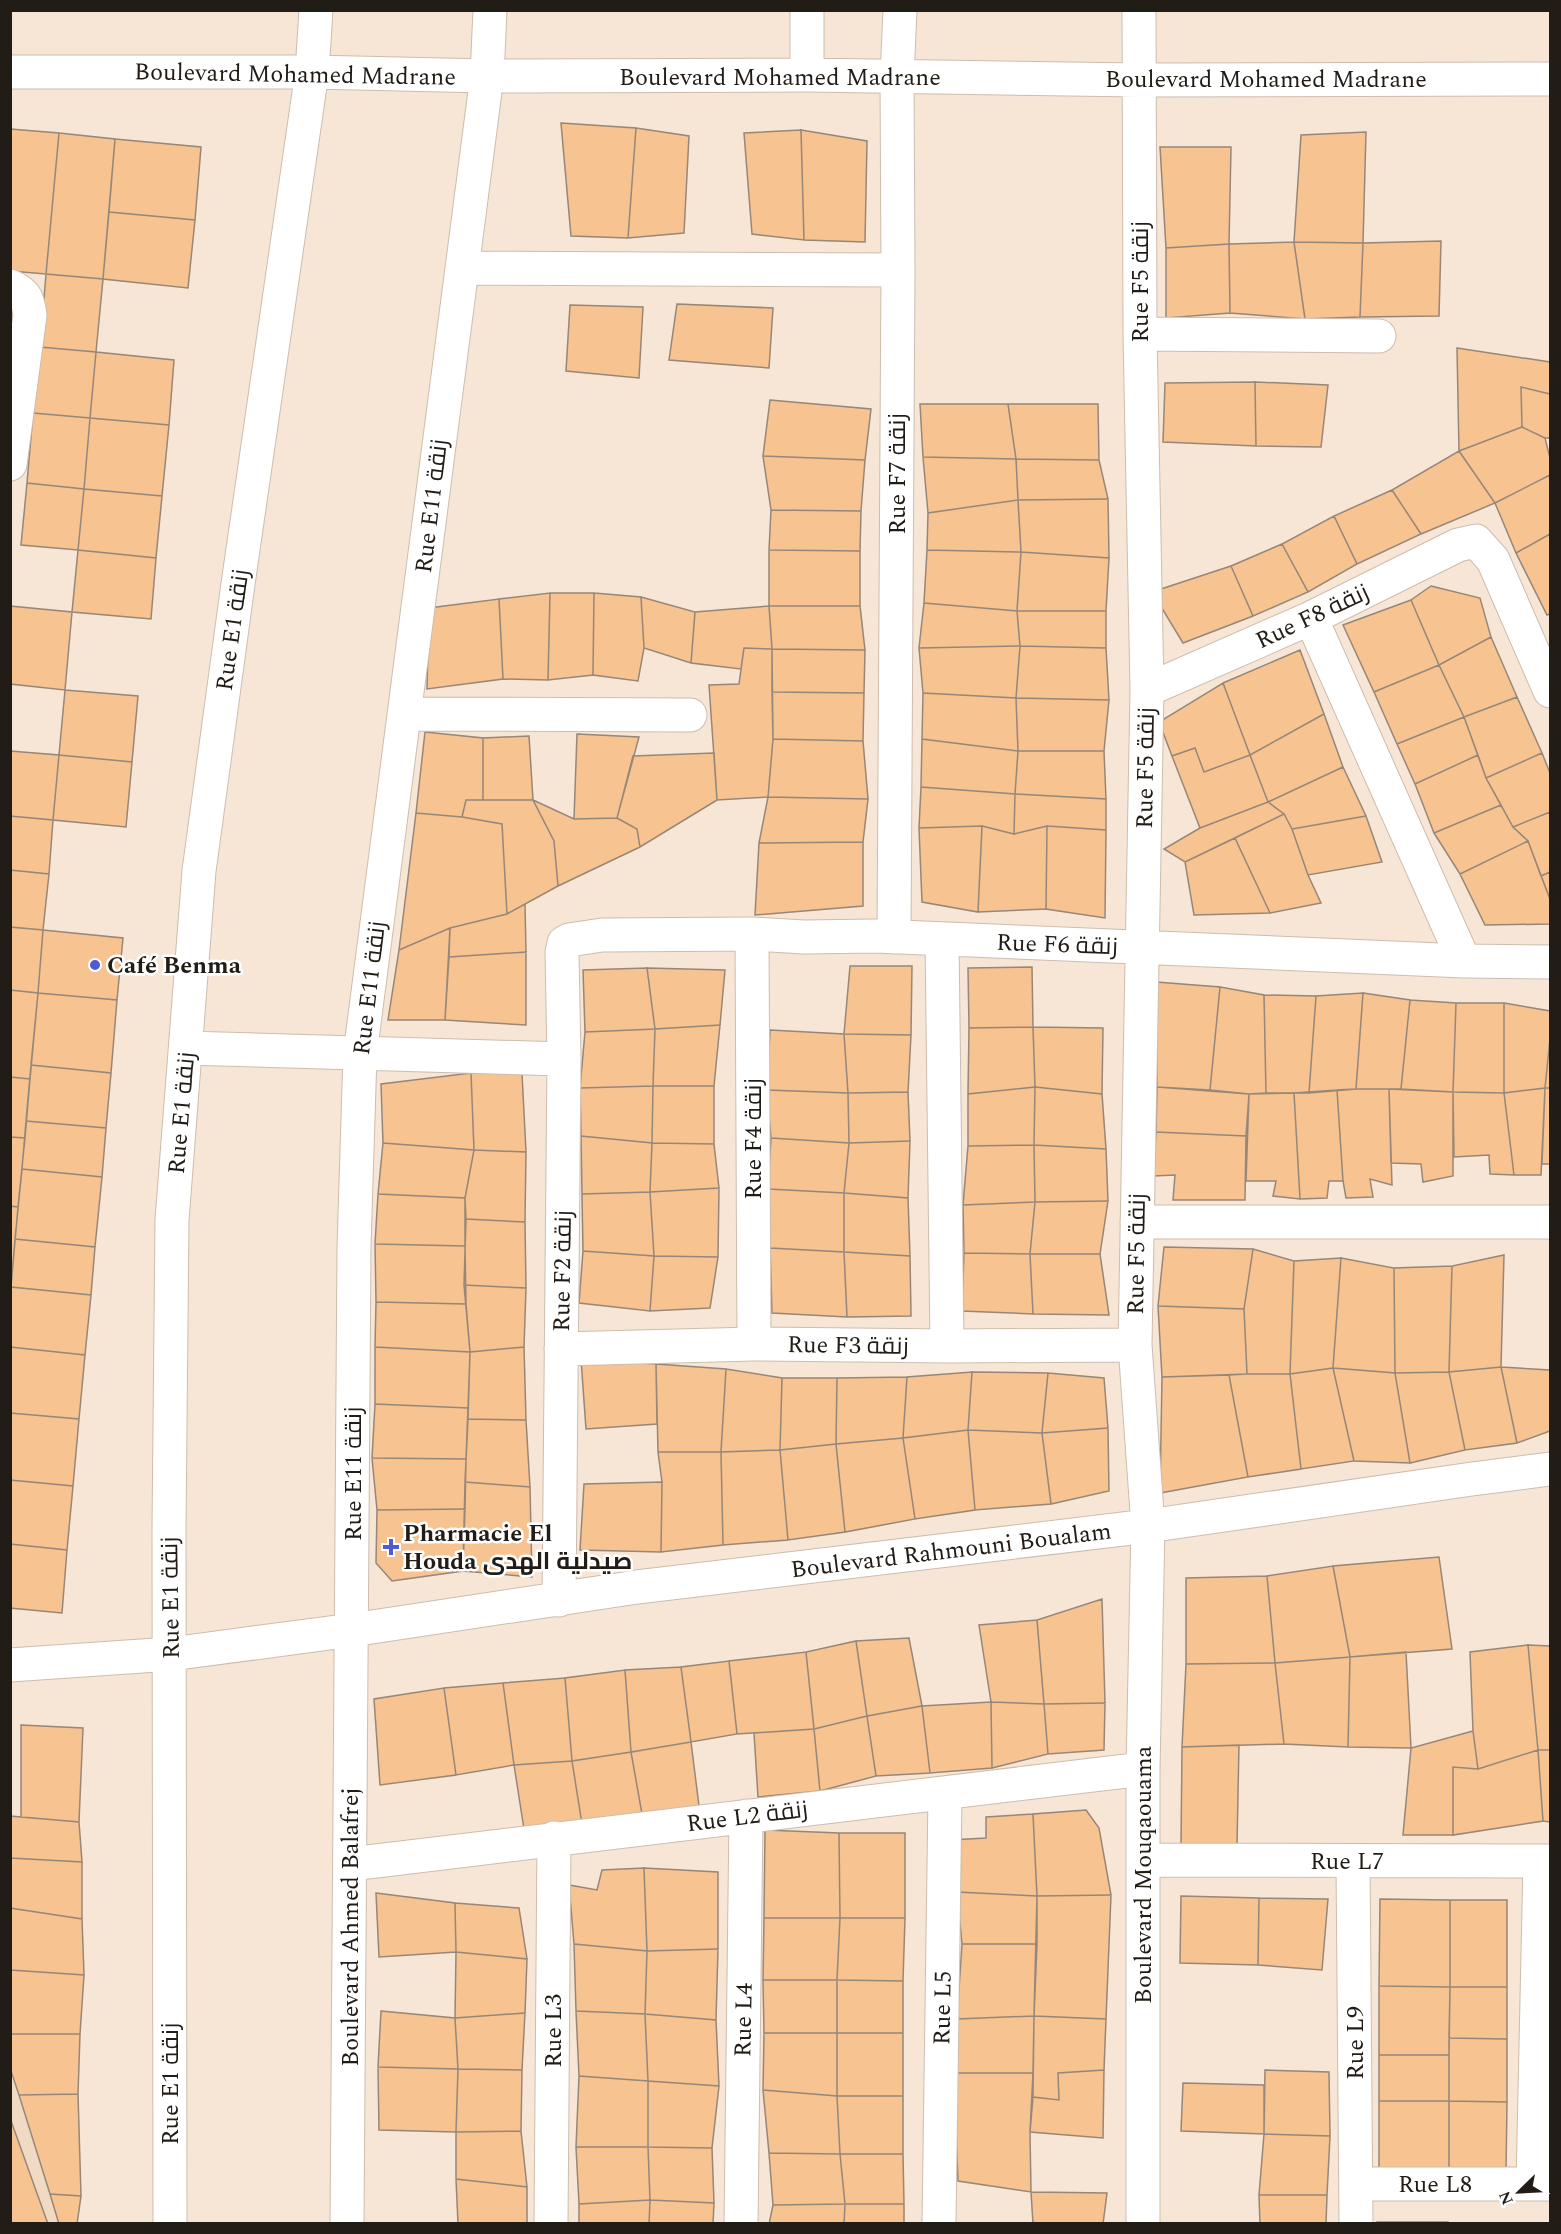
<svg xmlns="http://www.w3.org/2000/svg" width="1561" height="2234" viewBox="0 0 1561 2234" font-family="Spectral,Cairo,serif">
	<rect width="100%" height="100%" fill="#f7e5d5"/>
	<path fill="#f1dac4" d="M10,2068l40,126 9,29h-48z"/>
	<path fill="#f7c391" stroke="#978778" stroke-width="1.5" d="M561,123l75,5 -8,110 -57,-2z
		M636,128l53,8 -5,97 -56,5z
		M10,129l49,4 -13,141 -36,-3z
		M801,130l66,11 -2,101 -61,-2z
		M801,130l3,110 -52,-6 -8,-101z
		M1366,132l-3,111 -69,-1 7,-107z
		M59,133l56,6 -12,140 -57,-5z
		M115,139l86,8 -6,73 -86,-8z
		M1160,147h71l-2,97 -63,4z
		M109,212l86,8 -7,68 -85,-9z
		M1441,241l-2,75 -79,1 3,-74z
		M1294,242l69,1 -3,74 -55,2z
		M1294,242l11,77 -75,-6 -1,-69z
		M1229,244l1,69 -64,5v-70z
		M46,274l57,5 -7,73 -56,-5z
		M677,304l96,4 -4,60 -100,-8z
		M570,305l73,2 -4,71 -73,-7z
		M40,347l56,5 -6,66 -57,-5z
		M1457,348l93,14v32l-29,-7 1,40 -63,24z
		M96,352l78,8 -5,65 -79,-7z
		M1255,382l73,3 -7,62 -65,-1z
		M1255,382l1,64 -93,-4 2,-59z
		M1521,387l29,7v44h-5l-23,-11z
		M770,400l101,9 -6,51 -102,-4z
		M920,404h88l8,55 -93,-2z
		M1008,404h90l1,56 -83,-1z
		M33,413l57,5 -6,71 -57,-6z
		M90,418l79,7 -7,71 -78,-7z
		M1522,427l23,11 5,20v17l-55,28 -36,-52z
		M1459,451l36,52 -74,31 -29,-44z
		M763,456l102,4 -4,51 -90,-1z
		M923,457l93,2 2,41 -90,13z
		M1016,459l83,1 9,39 -90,1z
		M1550,475v59l-34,19 -21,-50z
		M27,483l57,6 -6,61 -57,-5z
		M84,489l78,7 -6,62 -78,-8z
		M1392,490l29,44 -64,30 -23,-48z
		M1108,499l1,59 -88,-6 -3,-52z
		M1018,500l3,52 -94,-2 1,-37z
		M771,510l90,1 -1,40 -91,-1z
		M1334,516l23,48 -49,28 -26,-48z
		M1550,534v80l-3,1 -31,-62z
		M1282,544l26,48 -55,24 -22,-50z
		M78,550l78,8 -5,61 -79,-7z
		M769,550l91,1v55h-91z
		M927,550l94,2 -4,59 -93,-8z
		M1021,552l88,6 -3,53h-89z
		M1231,566l22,50 -70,27 -31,-51z
		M1431,586l49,12 11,39 -52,28 -28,-65z
		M550,593h44l-1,82 -45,5z
		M550,593l-2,87 -45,-1 -4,-80z
		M594,593l47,4 3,51 -6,33 -45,-6z
		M641,597l54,15 -4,51 -47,-15z
		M499,599l4,80 -76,10 2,-81z
		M1411,600l28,65 -65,27 -31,-67z
		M924,603l93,8 3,35 -101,2z
		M10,606l62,6 -7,78 -55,-6z
		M769,606h91l5,44 -93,-1z
		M769,606l3,43 -28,-1 -3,21 -50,-6 4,-51z
		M1017,611h89v37l-86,-2z
		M1491,637l26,60 -53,20 -25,-52z
		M1020,646l86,2 3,52 -93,-2z
		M1020,646l-4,52 -93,-5 -4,-45z
		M744,648l28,1 1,90 -5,58 -51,3 -8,-115 30,-1z
		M772,649l93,1 -1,43 -92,-1z
		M1300,650l24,64 -74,41 -27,-72z
		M1439,665l25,52 -67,27 -23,-52z
		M1223,683l27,72 -46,17 -9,-24 -23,8 -13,-34z
		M65,690l73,6 -6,66 -73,-7z
		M772,692l92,1 -1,48 -90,-2z
		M923,693l93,5 2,53 -96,-12z
		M1517,697l25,56 -56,25 -22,-61z
		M1016,698l93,2 -5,51h-86z
		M1324,714l19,53 -75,35 -18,-47z
		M1464,717l14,38 -63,29 -18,-40z
		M425,732l58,6v62h-17l-4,17 -46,-4z
		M577,734l62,3 -22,81 -43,1z
		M529,736l4,64h-50v-62z
		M773,739l90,2 5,58 -100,-2z
		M922,739l96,12 -3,43 -94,-7z
		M1195,748l9,24 46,-17 18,47 -68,26 -28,-72z
		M10,751l49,4 -6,65 -43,-4z
		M1018,751h86l2,48 -91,-5z
		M714,753l3,47 -77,47 -3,-18 -20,-11 16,-62z
		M1542,753l8,20v39l-37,15 -27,-49z
		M59,755l73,7 -6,65 -73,-7z
		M1478,755l8,23 15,27 -67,28 -19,-49z
		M1343,767l23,49 -74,13 -8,-15 -16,-12z
		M921,787l94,7 -1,40 -32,-8 -63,2z
		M1015,794l91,5v31l-59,-4 -33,8z
		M768,797l100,2 -5,43 -104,1z
		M466,800h67l21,41 4,45 -51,28 -5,-90 -40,-7z
		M533,800l41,19 43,-1 20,11 3,18 -82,39 -4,-45z
		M1268,802l16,12 -99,48 -21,-13 36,-21z
		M1501,805l12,22 15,14 -68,33 -26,-41z
		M1550,812v60l-9,4 -13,-35 -15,-14z
		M416,813l46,4 40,7 5,90 -57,14 -51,22z
		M1284,814l8,15 16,46 13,28 -51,10 -35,-75z
		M10,816l43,4 -4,54 -39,-4z
		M1366,816l16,46 -74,13 -16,-46z
		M982,826l32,8 33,-8 -1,83 -68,3z
		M982,826l-4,86 -56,-10 -3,-74z
		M1047,826l59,4 -1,88 -59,-9z
		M1235,838l35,75 -76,2 -9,-53z
		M1528,841l22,58v25l-65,1 -25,-51z
		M863,842v64l-108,9 4,-72z
		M10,870l39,4 -6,56 -33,-3z
		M1550,872v27l-9,-23z
		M525,904l1,48 -77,5 1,-29 57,-14z
		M10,927l33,3 -5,63 -28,-3z
		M450,928l-5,92h-57l11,-70z
		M43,930l80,8 -6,62 -79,-7z
		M526,952v73l-81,-5 4,-63z
		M850,966h62l-1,69 -67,-1z
		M1032,967l1,60 -64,1 -1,-60z
		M647,968l8,61 -70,3 -2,-62z
		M647,968l78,2 -5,55 -65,4z
		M1156,982l64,5 -10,103 -53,-3z
		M1220,987l44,8 2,98 -17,1 -39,-4z
		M10,990l28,3 -8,86 -20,-2z
		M38,993l79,7 -6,73 -80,-8z
		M1363,993l47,7 -9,89h-45z
		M1363,993l-7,96 -47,4 7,-97z
		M1264,995l52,1 -7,97h-43z
		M1410,1000l46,3 -3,89 -52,-3z
		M1456,1003h48v90l-51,-1z
		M1504,1003l46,8v28l-5,49 -41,5z
		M720,1025l-6,61h-61l2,-57z
		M1033,1027l2,60 -67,7 1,-66z
		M1033,1027l70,1 -1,66 -67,-7z
		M655,1029l-2,57 -73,2 5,-56z
		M770,1030l74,4 4,59 -81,-3z
		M844,1034l67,1 -3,57 -60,1z
		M1550,1039v49h-5z
		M31,1065l80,8 -5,55 -80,-7z
		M471,1073h51l4,79 -52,-2z
		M471,1073l3,77 -91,-7 -2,-59z
		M10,1077l20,2 -5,59 -15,-1z
		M653,1086l-1,57 -71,-7 -1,-48z
		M653,1086h61v58l-62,-1z
		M1035,1087l67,7 4,55 -72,-4z
		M1035,1087l-1,58 -66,1v-52z
		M1157,1087l92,7 -3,42 -90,-4z
		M1545,1088l-4,87h-27l-10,-82z
		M1545,1088h5v76h-8z
		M1356,1089h33l3,96 -22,-6 3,18 -27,1 -3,-17 -6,-91z
		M1389,1089l64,3v84l-30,6 -2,-18 -30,-1z
		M767,1090l81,3 1,50 -78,-5z
		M1337,1090l6,91h-14l-2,17 -27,1 -6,-106z
		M908,1092l2,49 -61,2 -1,-50z
		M1453,1092l51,1 10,82 -24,-1 -1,-19 -35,2z
		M1294,1093l6,106 -27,-3 3,-15h-30l3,-87z
		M26,1121l80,7 -4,49 -80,-8z
		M1156,1132l90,4 -1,64h-72l2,-25 -22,1z
		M581,1136l71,7 -2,49 -68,2z
		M10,1137l15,1 -7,69 -8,-1z
		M771,1138l78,5 -5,50 -76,-4z
		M910,1141l-2,57 -64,-5 5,-50z
		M383,1143l91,7 -9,48 -87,-4z
		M652,1143l62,1 5,44 -69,4z
		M1034,1145l1,57 -72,3 5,-59z
		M1034,1145l72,4 2,52 -73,1z
		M474,1150l52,2 -1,70 -59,-3 -1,-21z
		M22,1169l80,8 -7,70 -80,-8z
		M719,1188l-1,69 -64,-1 -4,-64z
		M768,1189l76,4v59l-74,-4z
		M650,1192l4,64 -71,-5 -1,-57z
		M844,1193l64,5 2,58 -66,-4z
		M378,1194l87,4v48l-90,-2z
		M1108,1201l-8,53h-70l5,-52z
		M1035,1202l-5,52 -66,-1 -1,-48z
		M10,1206l8,1 -7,80h-1z
		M466,1219l59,3 1,66 -62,-3z
		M15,1239l80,8 -4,48 -80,-8z
		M375,1244l90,2 1,58 -90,-2z
		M1164,1247l89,2 -9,60 -86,-3z
		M770,1248l74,4 3,65 -75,-4z
		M1253,1249l41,12 -4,113h-43l-3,-65z
		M583,1251l71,5 -4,55 -71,-8z
		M844,1252l66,4 1,60 -64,1z
		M964,1253l66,1 3,60 -71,-3z
		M1030,1254h70l9,61 -76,-1z
		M1504,1255l-3,112 -52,5 3,-106z
		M654,1256l64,1 -8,51 -60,3z
		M1341,1258l-8,110 -43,6 4,-113z
		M1341,1258l53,10 1,105 -62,-5z
		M1452,1266l-3,106 -54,1 -1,-105z
		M464,1285l62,3 -2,59 -54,5z
		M11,1287l80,8 -6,60 -75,-8z
		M376,1302l90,2 4,48 -95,-5z
		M1158,1306l86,3 3,65 -85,3z
		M10,1347l75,8 -6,64 -69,-6z
		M375,1347l95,5 -2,56 -93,-4z
		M524,1347l2,73 -58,-1 2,-67z
		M581,1359l75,5 1,60 -71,5z
		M656,1364l70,5 -5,83h-63z
		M1501,1367l49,3v61l-33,12z
		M1501,1367l16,76 -52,7 -16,-78z
		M1333,1368l62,5 15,90 -56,-2z
		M1333,1368l21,93 -53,8 -11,-95z
		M726,1369l56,9 -2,72 -59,2z
		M972,1372l76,1 -6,60 -74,-3z
		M972,1372l-4,58 -65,8 4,-61z
		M1449,1372l16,78 -55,13 -15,-90z
		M1048,1373l56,5 4,50 -66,5z
		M1247,1374h43l11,95 -53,8 -19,-102z
		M1229,1375l19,102 -88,16 2,-116z
		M907,1377l-4,61 -67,6 1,-66z
		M782,1378h55l-1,66 -56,6z
		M375,1404l93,4 -2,51 -94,-1z
		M10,1413l69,6 -6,67 -63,-6z
		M468,1419l58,1 4,67 -65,-5z
		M1108,1428l1,63 -58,13 -9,-71z
		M968,1430l74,3 9,71 -76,6z
		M968,1430l7,80 -60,9 -12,-81z
		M903,1438l12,81 -70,13 -9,-88z
		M836,1444l9,88 -57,8 -8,-90z
		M780,1450l8,90 -65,5 -2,-93z
		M658,1452h63l2,93 -62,7 1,-70z
		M372,1458l94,1 -1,50 -88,1z
		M10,1480l63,6 -6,64 -57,-6z
		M465,1482l65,5 2,90 -69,-6z
		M662,1482l-1,70 -81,-2 4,-66z
		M465,1509l-2,62 -71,10 -16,-18 1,-53z
		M10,1544l57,6 -5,63 -52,-5z
		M1439,1557l13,92 -102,8 -17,-91z
		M1333,1566l17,91 -75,6 -8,-87z
		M1267,1576l8,87 -89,1v-86z
		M1102,1599l3,104 -61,1 -7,-84z
		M1037,1620l7,84 -53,-2 -12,-77z
		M909,1638l13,68 -55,10 -11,-75z
		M856,1641l11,75 -53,13 -8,-77z
		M1528,1645l10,105 -60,19 -5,-38 -3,-79z
		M1528,1645l22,1v104h-12z
		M806,1652l8,77 -77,5 -8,-73z
		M1406,1652l5,96 -63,-1 2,-90z
		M1350,1657l-2,90 -64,-3 -9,-81z
		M729,1661l8,73 -46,8 -10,-75z
		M1275,1663l9,81 -102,3 4,-83z
		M681,1667l10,75 -60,10 -6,-82z
		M625,1670l6,82 -59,9 -7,-83z
		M565,1678l7,83 -58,4 -11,-82z
		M503,1683l11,82 -58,10 -12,-87z
		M444,1688l12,87 -76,10 -6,-86z
		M991,1702l1,66 -62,5 -8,-67z
		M991,1702l53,2 4,50 -56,14z
		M1105,1703l-1,47 -56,4 -4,-50z
		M922,1706l8,67 -54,3 -9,-60z
		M867,1716l9,60 -56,15 -6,-62z
		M21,1725l62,3 -4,94 -58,-5z
		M814,1729l6,62 -62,6 -4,-64z
		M1473,1731l5,38 -25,-2v68h-50l8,-87z
		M691,1742l8,64 -57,8 -11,-62z
		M1239,1745l-2,100h-56l1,-98z
		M1538,1750l5,71 -90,14v-68l25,2z
		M1538,1750h12v72l-7,-1z
		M631,1752l11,62 -60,10 -10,-63z
		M572,1761l10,63 -58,5 -10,-64z
		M1086,1810l13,18 12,67 -74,1 -4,-82z
		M1033,1814l4,82 -80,-4 -7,-52 36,-2v-21z
		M10,1816l69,6 3,40 -72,-4z
		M765,1830l74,3 1,85h-76z
		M839,1833h66v85h-65z
		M10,1858l72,4v57l-72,-11z
		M644,1868l74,4v77l-71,2z
		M644,1868l3,83 -73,-7 -5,-59 28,5 5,-20z
		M957,1892l80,4v48h-75z
		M376,1893l79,10 1,49 -77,5z
		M1111,1895l-5,124 -72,-3 3,-120z
		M1181,1896l78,2 -1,67 -78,-2z
		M1259,1898l69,1 -6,71 -64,-5z
		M1380,1899l70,1v87l-71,-1z
		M1450,1900h57v87h-57z
		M455,1903l64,5 8,51 -71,-7z
		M10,1908l72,11 2,56 -74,-5z
		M764,1918h76l-3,62h-74z
		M840,1918h65l-2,63 -66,-1z
		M574,1944l73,7 -2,63 -69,-3z
		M962,1944h75l-3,72 -77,3z
		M718,1949l-2,71 -71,-6 2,-63z
		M456,1952l71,7 -2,54 -70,5z
		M10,1970l74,5 -4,59h-70z
		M763,1980h74v53h-73z
		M837,1980l66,1v52h-66z
		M1379,1986l71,1 -1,68h-70z
		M1450,1987h57v52l-58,-1z
		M381,2011l74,7 3,51 -80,-2z
		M576,2011l69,3 3,67 -69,-5z
		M525,2013l-3,57 -64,-1 -3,-51z
		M645,2014l71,6 3,66 -71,-5z
		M1034,2016l-1,57h-79l3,-54z
		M1034,2016l72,3 -2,51 -46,3 1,27 -26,-3z
		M764,2033h73v63l-74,-6z
		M837,2033h66v63h-66z
		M10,2034h70l-2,60 -59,1 -9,-27z
		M1449,2038l58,1v63l-58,-1z
		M1379,2055h70v46h-70z
		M378,2067l80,2 -2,63 -77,-2z
		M458,2069l64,1 -1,61 -65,1z
		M1104,2070l-1,68 -73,-6 3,-35 26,3 -1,-27z
		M1265,2070l64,2 1,64 -66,-2z
		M954,2073h79l-3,59 1,60 -73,-11z
		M579,2076l69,5v66h-72z
		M648,2081l71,5 -7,62 -64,-1z
		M1183,2083l81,2v49l-83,-3z
		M763,2090l74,6 3,58 -71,-1z
		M78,2094l3,102 -31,-2 -31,-99z
		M837,2096h66v58h-63z
		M1379,2101h70v72l-70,-1z
		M1449,2101l58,1 -1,71h-57z
		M10,2118l38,106h-38z
		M521,2131l6,56 -71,-8v-47z
		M1264,2134l66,2 -3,59h-68z
		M576,2147h72l2,53 -71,4z
		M648,2147l64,1 2,55 -64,-3z
		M769,2153l71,1 5,50 -72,1z
		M840,2154h63l1,50h-59z
		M456,2179l71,8v37h-69z
		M1031,2192l76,1 -4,31h-70z
		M50,2194l31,2 -4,28h-18z
		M1259,2195h68l-1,29h-66z
		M650,2200l-1,24h-70v-20z
		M650,2200l64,3 -1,21h-64z
		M845,2204h59v20h-60z
		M845,2204l-1,20h-75l4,-19z
		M1377,2222h71v2h-71z"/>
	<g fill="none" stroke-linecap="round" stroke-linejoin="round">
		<defs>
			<path id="minor" d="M1139,10l1,324 7,356 -12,655 13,181 -5,243v455
				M10,72h302l175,4 320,-1 332,5 411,-1
				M807,75v-65
				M462,268l436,2
				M10,286c15,6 18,13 20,29l-20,149
				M1140,334l239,2
				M1311,618l153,343
				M1147,690l164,-72 147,-73 18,-4 17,19 57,131
				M404,714l286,1
				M752,934l2,410
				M894,937l4,-667 -1,-193 3,-67
				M942,939l5,407
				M186,1048l378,11
				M1137,1222h413
				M561,1349l193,-5 193,2 188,-1
				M559,1600l5,-541 -2,-107 2,-9 5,-3 33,-5 150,-1 52,3 72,-1 588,25 86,1
				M10,1665l161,-11 181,-24 285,-43 511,-61 324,-47 78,-10
				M1144,1860l406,1
				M1353,1862l3,362
				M351,1864l792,-95
				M1356,2184h194
				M1533,2184l7,-323
				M170,2224l-1,-695 3,-309 27,-349 39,-287 74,-512 4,-62
				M347,2224l7,-977 6,-193 127,-978 3,-66
				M551,2224l3,-386
				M741,2224l5,-408
				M939,2224l6,-431"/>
		</defs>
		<use href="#minor" stroke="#cebdae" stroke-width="35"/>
		<use href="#minor" stroke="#fff" stroke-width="33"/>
	</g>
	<g fill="#525ad0" stroke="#fff" stroke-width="2">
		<circle cx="95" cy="965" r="6"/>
		<path d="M388 1538h6v6h6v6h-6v6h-6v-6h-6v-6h6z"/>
	</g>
	<g text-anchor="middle" stroke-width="5" stroke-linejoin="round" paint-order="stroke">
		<g font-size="24" fill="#221c16" stroke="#fff">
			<text transform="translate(295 74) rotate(1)" y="8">Boulevard Mohamed Madrane</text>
			<text x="780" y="85">Boulevard Mohamed Madrane</text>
			<text x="1266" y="87">Boulevard Mohamed Madrane</text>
			<text transform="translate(1140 282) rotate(-90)" y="8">Rue F5 زنقة</text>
			<text transform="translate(897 474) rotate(-90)" y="8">Rue F7 زنقة</text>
			<text transform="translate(431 506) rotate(-83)" y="8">Rue E11 زنقة</text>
			<text transform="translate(1312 616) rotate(-25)" y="8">Rue F8 زنقة</text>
			<text transform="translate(232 630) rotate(-82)" y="8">Rue E1 زنقة</text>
			<text transform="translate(1145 768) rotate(-89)" y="8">Rue F5 زنقة</text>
			<text transform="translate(1057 944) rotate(2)" y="8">Rue F6 زنقة</text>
			<text transform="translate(369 988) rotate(-83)" y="8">Rue E11 زنقة</text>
			<text transform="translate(181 1113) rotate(-85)" y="8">Rue E1 زنقة</text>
			<text transform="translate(753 1139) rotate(-90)" y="8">Rue F4 زنقة</text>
			<text transform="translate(1136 1254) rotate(-89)" y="8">Rue F5 زنقة</text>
			<text transform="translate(562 1271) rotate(-89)" y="8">Rue F2 زنقة</text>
			<text transform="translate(848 1345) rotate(1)" y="8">Rue F3 زنقة</text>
			<text transform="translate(353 1474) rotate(-90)" y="8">Rue E11 زنقة</text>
			<text transform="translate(951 1550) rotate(-7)" y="8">Boulevard Rahmouni Boualam</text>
			<text transform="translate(170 1598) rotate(-91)" y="8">Rue E1 زنقة</text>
			<text transform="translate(747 1816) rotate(-7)" y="8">Rue L2 زنقة</text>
			<text x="1347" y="1869">Rue L7</text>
			<text transform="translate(1143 1875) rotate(-90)" y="8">Boulevard Mouqaouama</text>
			<text transform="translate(350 1927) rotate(-90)" y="8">Boulevard Ahmed Balafrej</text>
			<text transform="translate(942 2008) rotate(-89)" y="8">Rue L5</text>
			<text transform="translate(743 2020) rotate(-89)" y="8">Rue L4</text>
			<text transform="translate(553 2031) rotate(-90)" y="8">Rue L3</text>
			<text transform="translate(1355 2043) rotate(-90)" y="8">Rue L9</text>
			<text transform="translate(170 2084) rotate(-90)" y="8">Rue E1 زنقة</text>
			<text x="1435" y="2192">Rue L8</text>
		</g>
		<g font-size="24" font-weight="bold" fill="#221c16" stroke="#fff" text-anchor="start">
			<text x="107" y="973">Café Benma</text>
			<text x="403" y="1541">Pharmacie El<tspan x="403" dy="28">Houda صيدلية الهدى</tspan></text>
		</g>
	</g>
	<rect width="1561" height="2234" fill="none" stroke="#221c16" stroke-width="24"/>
	<g transform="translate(1519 2192) rotate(246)" stroke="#ffffff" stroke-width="4.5" paint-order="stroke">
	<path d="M0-4.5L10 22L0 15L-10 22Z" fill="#221c16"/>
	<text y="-9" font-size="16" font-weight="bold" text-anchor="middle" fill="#221c16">N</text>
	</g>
</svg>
